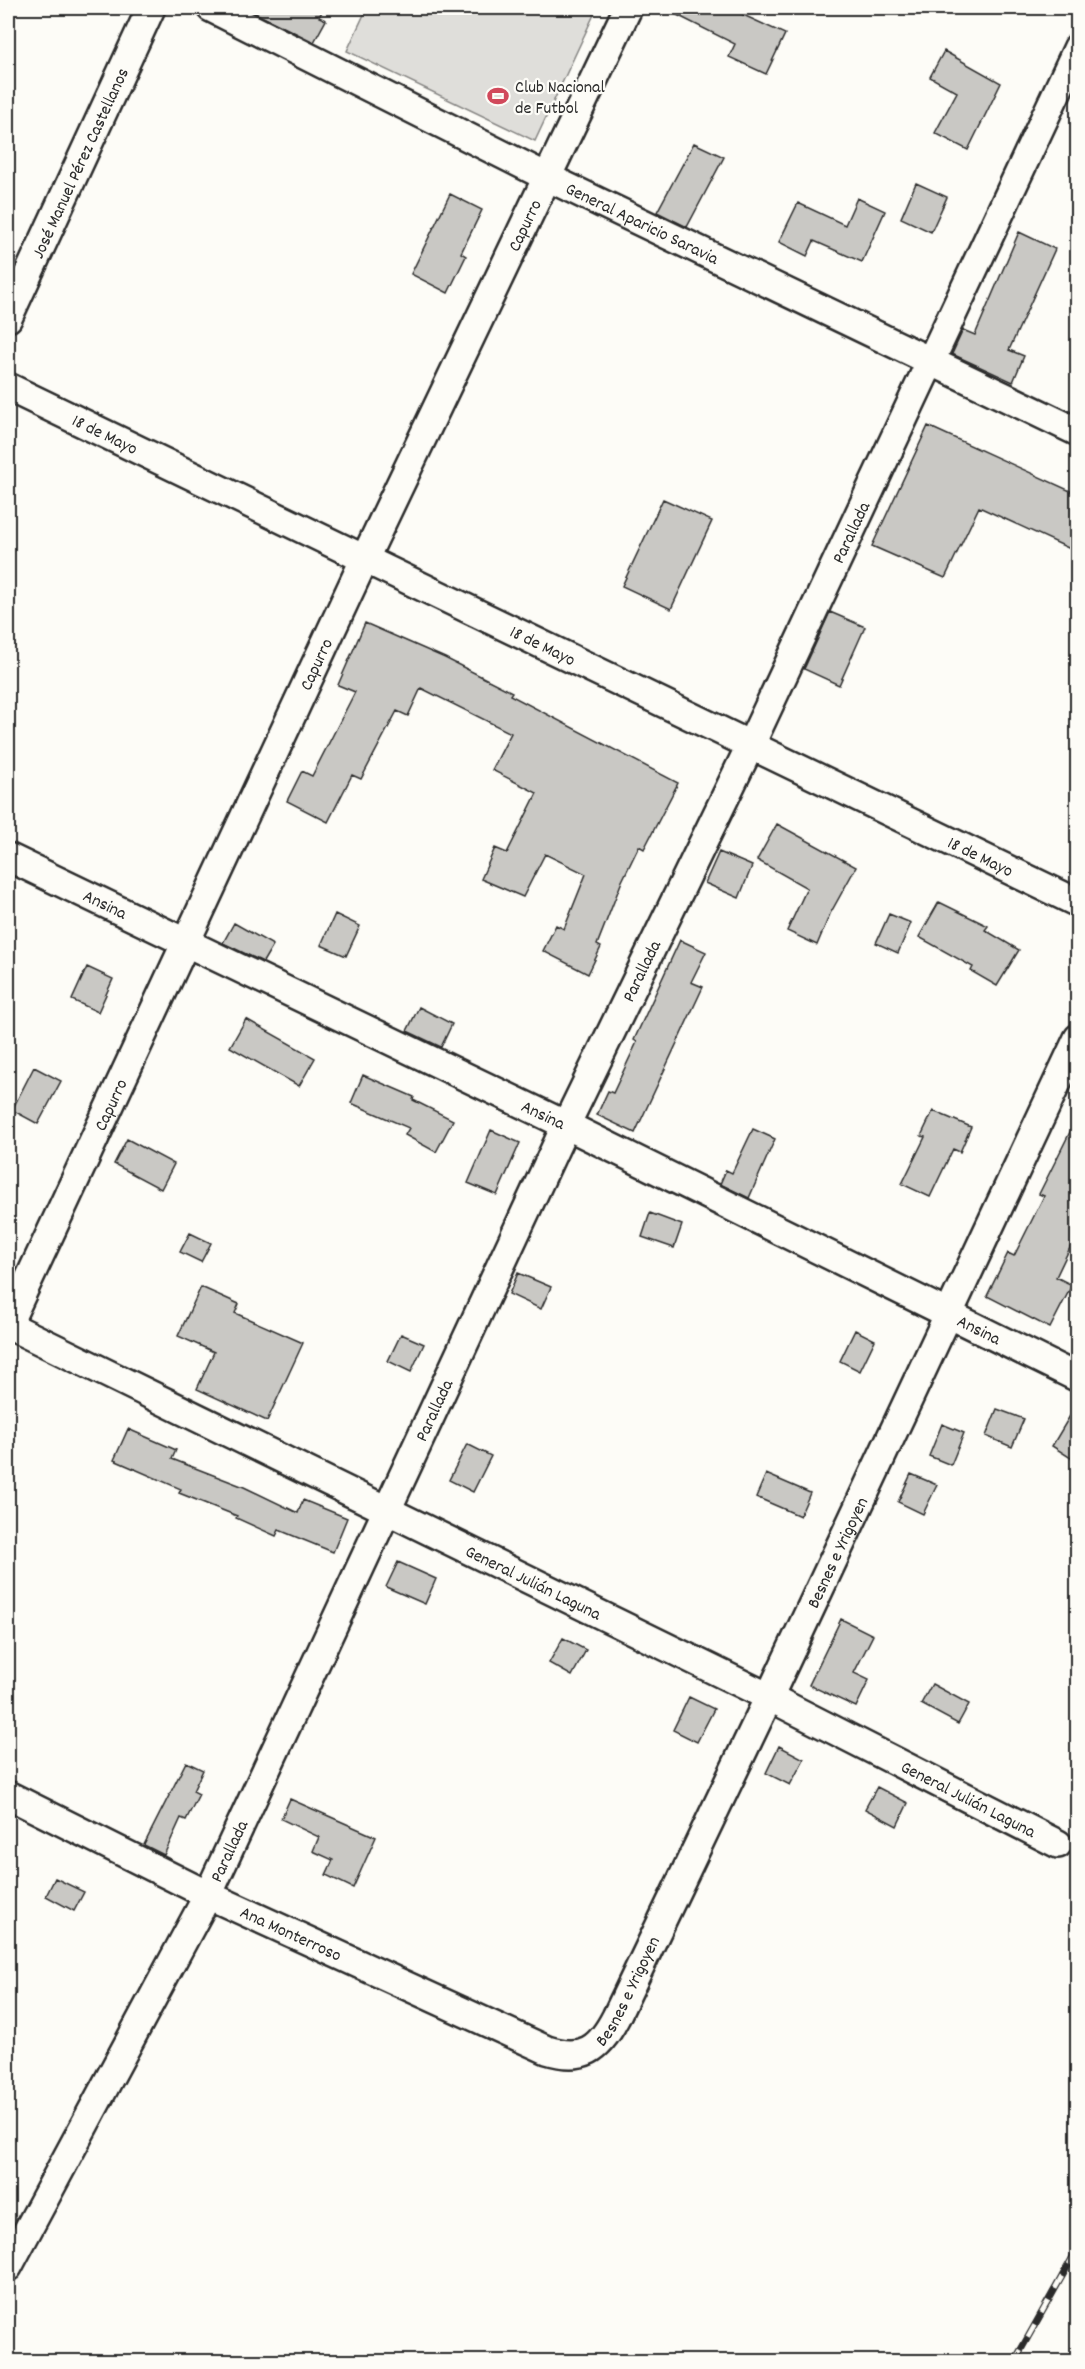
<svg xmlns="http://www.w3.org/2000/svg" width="1085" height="2369" viewBox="0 0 1085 2369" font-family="Dekko,sans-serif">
	<rect width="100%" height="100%" fill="#fdfcf7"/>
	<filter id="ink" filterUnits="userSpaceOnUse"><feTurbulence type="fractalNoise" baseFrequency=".0167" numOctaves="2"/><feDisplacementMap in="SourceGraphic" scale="12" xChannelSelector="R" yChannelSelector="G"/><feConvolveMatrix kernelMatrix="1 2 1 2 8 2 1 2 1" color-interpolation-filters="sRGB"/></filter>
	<g filter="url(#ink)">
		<path fill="#dfdeda" stroke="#858482" stroke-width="1.5" d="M367,8h230l-62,133 -188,-90z"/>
		<path fill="#c9c8c4" stroke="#2b2b2b" stroke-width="1.5" d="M245,8h79l-5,9 7,3 -12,22z
			M663,8h65l57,26 -19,40 -37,-17 6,-13z
			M944,51l57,32 -33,67 -33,-17 22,-41 -27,-15z
			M694,143l30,14 -37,70 -30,-15z
			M916,183l31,14 -16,35 -30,-14z
			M450,194l32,16 -21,43 5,3 -18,37 -37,-19z
			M857,198l28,13 -23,51 -48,-21 -7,15 -28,-14 19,-39 47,22z
			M1019,232l36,17 -46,101 15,6 -11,26 -61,-28 11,-24 12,5z
			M928,426l149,68v58l-98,-45 -34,71 -73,-32z
			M663,499l49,22 -41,88 -49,-23z
			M830,612l35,15 -26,58 -35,-16z
			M365,623l80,35 67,34 -2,3 168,88 -34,66 -5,-3 -17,35 -25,64 4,2 -13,27 -45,-23 13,-26 8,4 22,-55 -41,-20 -22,43 -42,-18 14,-31 12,5 30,-60 -45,-23 19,-37 -90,-45 -13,28 -11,-5 -36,68 -9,-4 -24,47 -41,-21 15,-30 10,5 43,-84 -17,-7z
			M777,824l79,43 -26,47 -13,31 -30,-14 20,-43 -50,-28z
			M719,852l33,14 -13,32 -34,-15z
			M939,902l49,24 -3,4 34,20 -22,36 -26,-15 2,-4 -54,-30z
			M335,914l25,12 -14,30 -25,-11z
			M889,914l22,9 -13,30 -22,-10z
			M234,923l39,22 -10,17 -40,-19z
			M680,940l26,12 -15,30 12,5 -68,146 -38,-18 11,-24 5,2 24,-51 -3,-2z
			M87,967l26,12 -15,33 -26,-12z
			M419,1007l33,17 -11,23 -34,-16z
			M246,1019l69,39 -16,28 -69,-39z
			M34,1067l27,14 -23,43 -26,-14z
			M363,1075l51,22 -1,3 40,20 -17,32 -31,-17 4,-7 -58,-25z
			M933,1111l38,16 -11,25 -7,-3 -23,48 -28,-13 23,-47 -4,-1z
			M1077,1118v115l-21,44 16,8 -22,43 -63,-32 21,-43 6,3 30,-60 -5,-2z
			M753,1129l22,10 -26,59 -29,-14 6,-14 6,3z
			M491,1130l29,13 -23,52 -29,-12z
			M127,1139l47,25 -13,25 -47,-25z
			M650,1213l32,12 -8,23 -32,-11z
			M190,1233l21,10 -10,19 -21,-10z
			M518,1273l33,14 -10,22 -32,-15z
			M201,1287l38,17 -4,9 68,30 -36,78 -70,-32 17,-37 -36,-16z
			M855,1330l20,10 -15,31 -20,-10z
			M401,1334l23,10 -13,28 -23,-11z
			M1077,1404v58l-25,-16z
			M997,1409l27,10 -12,28 -26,-11z
			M942,1424l22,9 -13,32 -22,-9z
			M128,1429l48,21 -4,9 72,28 54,26 5,-13 44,18 -14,34 -54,-22 -3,6 -40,-18 1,-2 -58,-23 2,-4 -67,-29z
			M467,1444l24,12 -18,36 -24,-12z
			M766,1474l44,19 -10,23 -44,-19z
			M911,1474l26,11 -14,29 -25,-12z
			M398,1562l38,17 -11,25 -39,-17z
			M841,1619l32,16 -19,38 15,7 -13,27 -47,-22z
			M563,1638l23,12 -14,26 -23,-13z
			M932,1684l37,20 -11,20 -37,-20z
			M689,1697l25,12 -17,33 -24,-12z
			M779,1746l25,13 -14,26 -24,-12z
			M186,1762l17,8 -10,21 6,3 -13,26 -5,-2 -17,37 -20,-10z
			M877,1787l31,16 -11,23 -32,-17z
			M290,1799l86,38 -23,51 -27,-13 7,-15 -20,-9 6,-14 -38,-18z
			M55,1878l29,14 -10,19 -28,-15z"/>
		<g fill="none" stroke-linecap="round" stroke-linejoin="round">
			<defs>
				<g id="street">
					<path id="s1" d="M211,8l336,169 531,255"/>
					<path id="s2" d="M8,318l143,-310"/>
					<path id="s3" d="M8,387l1070,516"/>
					<path id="s4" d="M8,857l558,268 512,253"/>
					<path id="s5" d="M8,1324l357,-766 263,-550"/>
					<path id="s6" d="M8,1325l761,372 289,147"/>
					<path id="s7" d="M8,1795l200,100 339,155c36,11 52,0 69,-33l153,-320 309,-659"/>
					<path id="s8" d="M8,2267l200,-372 358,-770 185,-381 327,-697"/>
				</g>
			</defs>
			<use href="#street" stroke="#2b2b2b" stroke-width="32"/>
			<use href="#street" stroke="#fdfcf7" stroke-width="27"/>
			<defs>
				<path id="rail" d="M1014,2362l64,-114"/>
			</defs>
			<use href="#rail" stroke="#2b2b2b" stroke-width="7"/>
			<use href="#rail" stroke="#fdfcf7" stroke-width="4.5" stroke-dasharray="14" stroke-linecap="butt"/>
		</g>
	</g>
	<defs>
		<symbol id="stadium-bare" viewBox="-9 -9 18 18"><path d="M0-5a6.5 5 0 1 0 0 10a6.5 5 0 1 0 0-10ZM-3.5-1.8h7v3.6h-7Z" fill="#d1495b" stroke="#fdfcf7" stroke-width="2.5" paint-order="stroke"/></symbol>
	</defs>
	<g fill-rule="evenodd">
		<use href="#stadium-bare" x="483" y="81" width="30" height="30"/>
	</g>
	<g text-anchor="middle" stroke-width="4.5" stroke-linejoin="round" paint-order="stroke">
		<g font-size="18" fill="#2b2b2b" stroke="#fdfcf7" text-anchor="start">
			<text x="515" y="92">Club Nacional<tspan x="515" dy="21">de Futbol</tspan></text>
		</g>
		<g font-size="18" fill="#2b2b2b" stroke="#fdfcf7">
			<text dy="6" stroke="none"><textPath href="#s2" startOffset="171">José Manuel Pérez Castellanos</textPath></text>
			<text dy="6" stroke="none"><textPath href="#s1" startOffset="482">General Aparicio Saravia</textPath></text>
			<text dy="6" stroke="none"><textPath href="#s5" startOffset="1214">Capurro</textPath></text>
			<text dy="6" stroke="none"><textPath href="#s3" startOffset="108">18 de Mayo</textPath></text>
			<text dy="6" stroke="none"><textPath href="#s8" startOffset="1929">Parallada</textPath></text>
			<text dy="6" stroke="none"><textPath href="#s3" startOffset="594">18 de Mayo</textPath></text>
			<text dy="6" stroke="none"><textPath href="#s5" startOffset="728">Capurro</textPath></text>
			<text dy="6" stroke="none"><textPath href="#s3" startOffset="1080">18 de Mayo</textPath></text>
			<text dy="6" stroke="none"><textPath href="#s4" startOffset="108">Ansina</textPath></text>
			<text dy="6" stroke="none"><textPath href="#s8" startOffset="1443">Parallada</textPath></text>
			<text dy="6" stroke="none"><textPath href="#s5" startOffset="242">Capurro</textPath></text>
			<text dy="6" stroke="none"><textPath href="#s4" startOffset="594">Ansina</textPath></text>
			<text dy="6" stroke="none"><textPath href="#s4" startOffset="1080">Ansina</textPath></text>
			<text dy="6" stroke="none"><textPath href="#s8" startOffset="957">Parallada</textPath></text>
			<text dy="6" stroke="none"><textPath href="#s7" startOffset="1197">Besnes e Yrigoyen</textPath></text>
			<text dy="6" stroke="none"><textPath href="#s6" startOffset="585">General Julián Laguna</textPath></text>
			<text dy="6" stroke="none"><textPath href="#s6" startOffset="1071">General Julián Laguna</textPath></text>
			<text dy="6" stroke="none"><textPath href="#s8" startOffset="471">Parallada</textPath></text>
			<text dy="6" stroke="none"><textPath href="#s7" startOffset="315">Ana Monterroso</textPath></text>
			<text dy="6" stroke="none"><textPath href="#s7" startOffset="711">Besnes e Yrigoyen</textPath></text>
		</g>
	</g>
	<rect width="1085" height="2369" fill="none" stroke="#fdfcf7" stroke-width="30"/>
	<rect x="15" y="15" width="1055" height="2339" fill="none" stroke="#2b2b2b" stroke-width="2" filter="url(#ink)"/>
</svg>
